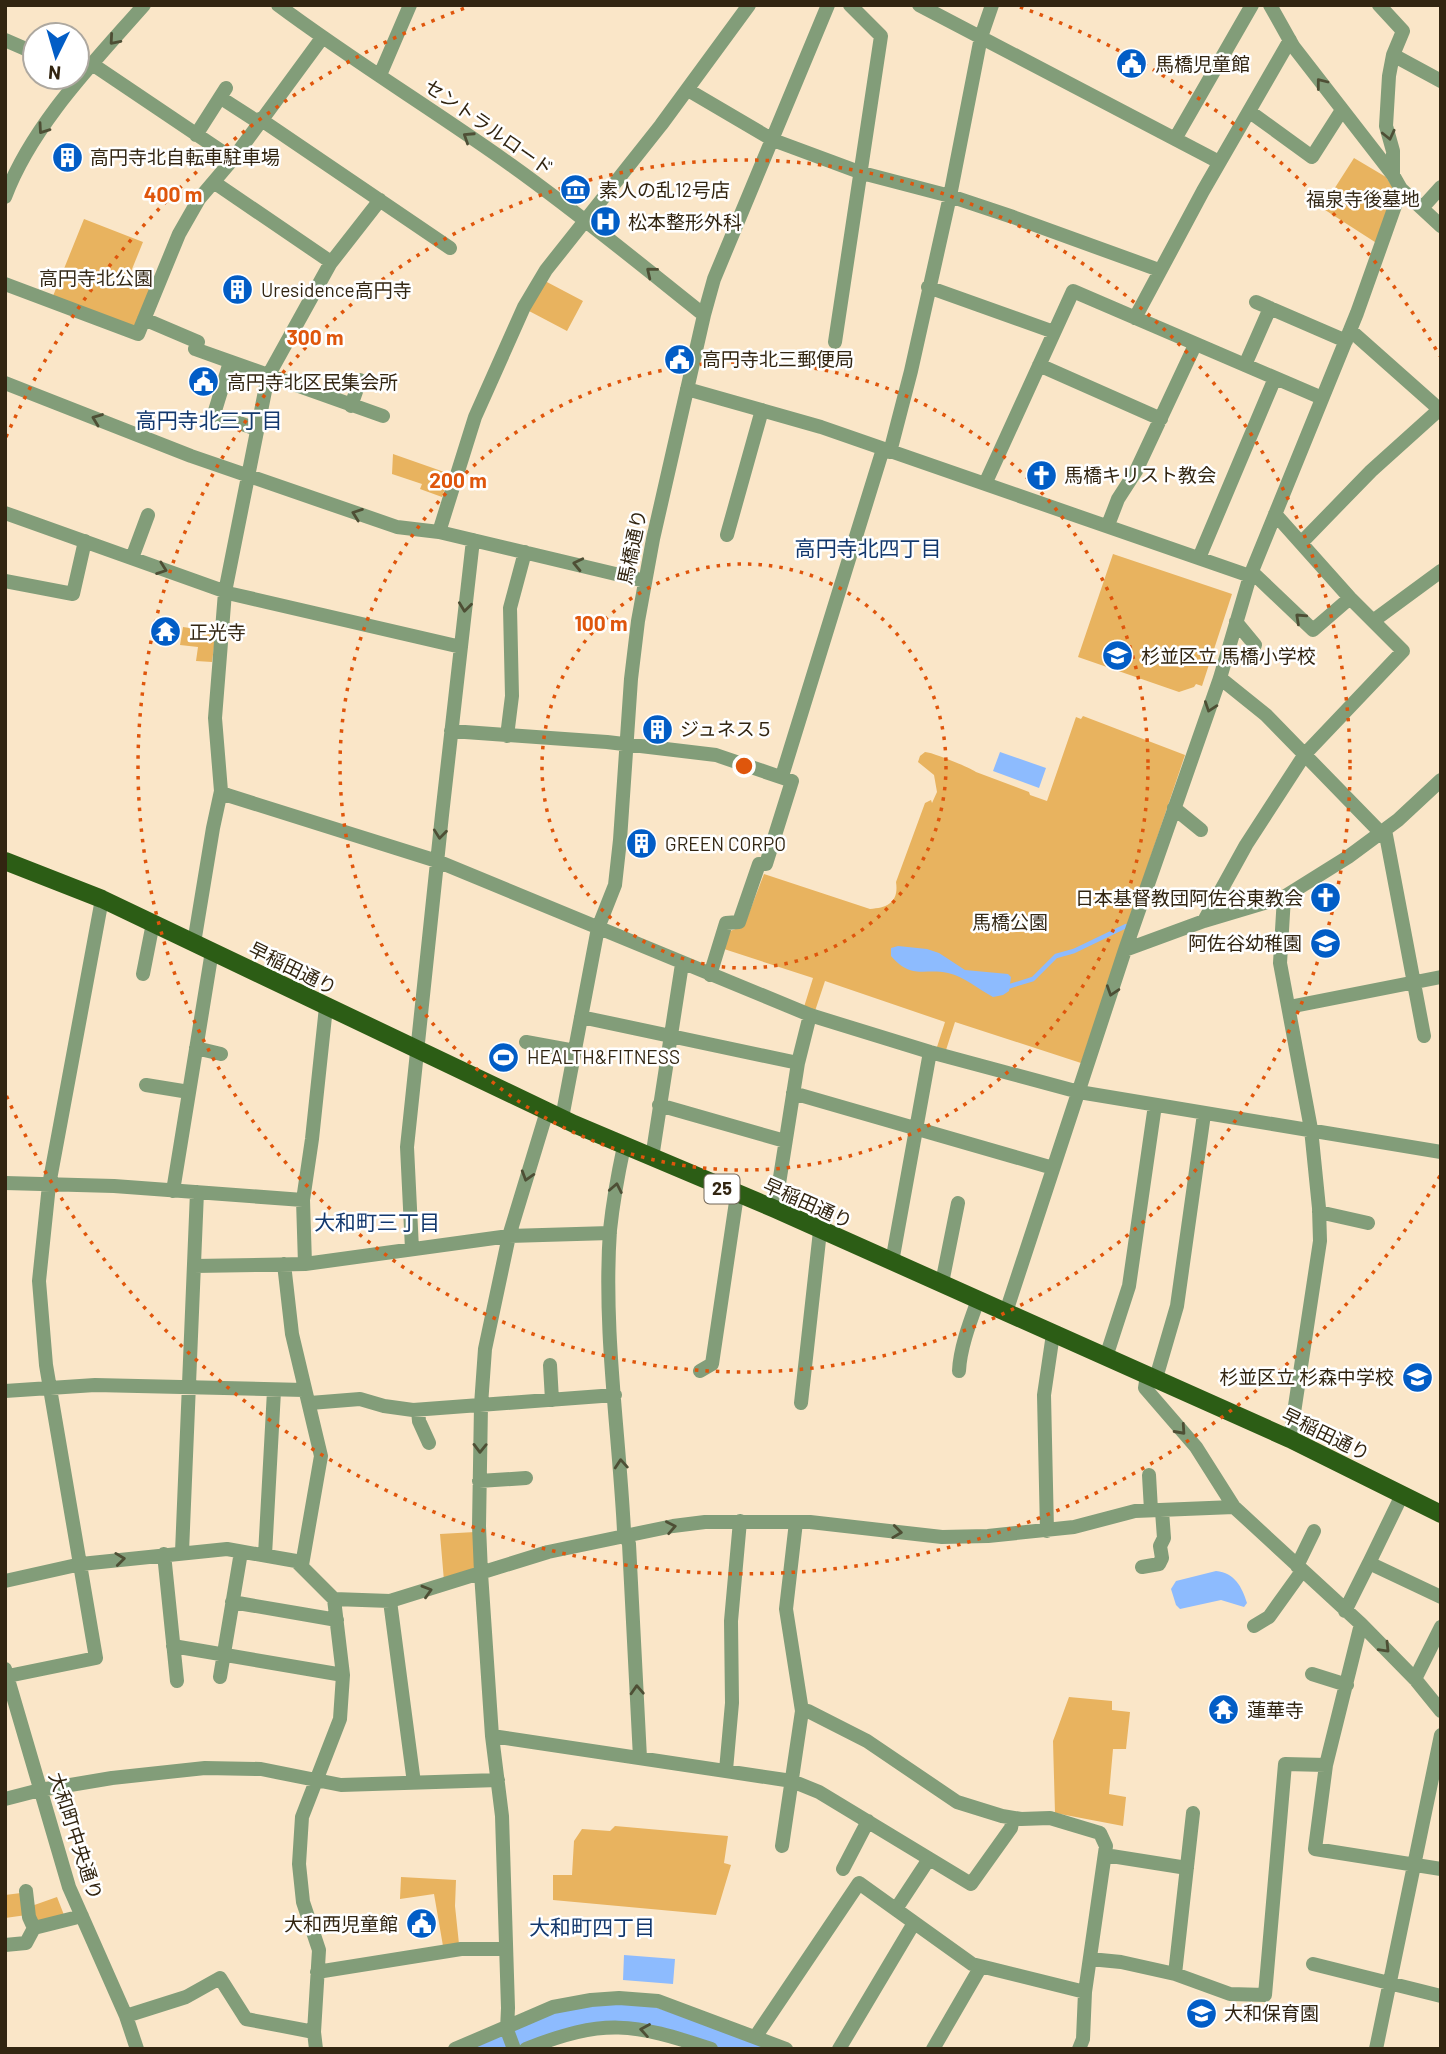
<svg xmlns="http://www.w3.org/2000/svg" width="1446" height="2054" viewBox="0 0 1446 2054" font-family="Barlow,'Noto Sans JP',sans-serif">
	<rect width="100%" height="100%" fill="#fae6c8"/>
	<path fill="#e8b35f" d="M1354,158l32,19 11,17 -19,50 -56,-36z
		M84,219l59,23 -13,32 24,10 -17,43 -84,-31z
		M545,281l38,20 -16,30 -38,-20z
		M393,454l57,20 -8,23 -22,-8 2,-5 -30,-10z
		M1113,554l119,40 -30,92 -6,-2 -2,3 -15,5 -101,-35z
		M183,627l33,5 -4,30 -16,-1 2,-14 -18,-2z
		M1083,716l102,39 -104,308 -126,-41 -9,28 -9,-3 8,-25 -120,-41 -10,30 -11,-4 9,-29 -89,-29 6,-18 14,-5 20,-52 106,35c18,-1 29,-7 26,-27l29,-79 6,-3 1,3 5,-11 -3,-17 -16,-13 2,-6 5,-4c10,1 43,15 51,20l53,20 1,3 17,6 29,-84 5,2z
		M255,940l20,9 -5,14 -20,-10z
		M475,1532l1,35 -32,14 -4,-47z
		M1069,1697l43,4v9l18,2 -4,37h-13l-4,45 17,3 -3,29 -68,-13 -2,-72z
		M615,1826l113,10 -4,27 7,2 -15,50 -163,-15v-25h19l2,-34 8,-12 28,2z
		M401,1877l55,3 -1,26 4,38 -16,2 -9,-52 -34,5z
		M21,1893l2,16 34,-12 7,18 -26,7 -4,-8 -29,4v-23z"/>
	<path fill="#8dbbfe" d="M1000,752l46,16 -7,20 -46,-17z
		M898,946l29,3 12,4 26,17 43,4 3,3 -2,14 -6,4 -10,2c-15,-8 -28,-20 -45,-24 -24,-5 -36,7 -57,-17v-8z
		M1216,1571c19,2 26,16 31,32l-3,4 -23,-7 -41,9 -4,-4 -5,-16 5,-8z
		M624,1955l51,4 -2,25 -50,-4z
		M646,2004l131,45h-58l-41,-15 -44,-10 -118,25h-50l55,-26 62,-18z"/>
	<g fill="none" stroke-linecap="round" stroke-linejoin="round">
		<path stroke="#8dbbfe" stroke-width="4.5" d="M1007,987l26,-8 23,-23 18,-5 52,-25"/>
		<path stroke="#829d79" stroke-width="14" d="M278,5c75,56 156,105 233,160 66,47 129,99 193,150
			M919,5l300,157
			M1270,5l23,41 100,129 8,14 40,37
			M1379,5l24,26 -10,24 -4,21 -3,50 7,25v24
			M5,40l30,13
			M1393,55l48,26
			M92,64l141,95
			M380,75l30,-70
			M688,90l85,50 89,33 88,23 63,21 146,53
			M221,98l37,24
			M1250,112l62,45 30,-47
			M260,119l190,129
			M196,135l30,-47
			M1175,139l77,-134
			M215,183l113,77 2,4
			M5,197c27,-72 89,-135 139,-192
			M1422,208l19,-21
			M5,284l133,50 41,-100 20,-35 34,-40 89,-121
			M928,287l126,45
			M1256,302l90,39
			M1135,318l68,-127 87,-151
			M144,319l54,23 -3,7 188,67
			M1350,330l89,79
			M835,342l46,-306 -31,-31
			M230,362l-16,52 42,15
			M1039,365l122,54
			M1245,365l25,-57
			M5,383l186,73 206,71 42,5 206,49
			M687,389l134,38 429,149
			M351,406l9,-26
			M890,452l21,-81 39,-175 31,-159 11,-32
			M985,484l88,-193 249,107
			M5,513l227,81 229,53
			M1108,525l10,-26 18,-28 59,-126
			M439,532l36,-115 49,-110 22,-37 115,-145 88,-120
			M727,535l35,-125
			M1301,543l70,-72 70,-63
			M132,558l16,-43
			M1199,558l76,-180
			M1252,572l61,58 37,-32
			M5,581l68,13 12,-53
			M1373,621l68,-50
			M1236,622l19,23
			M1220,678l46,37 115,118
			M451,731l156,11 109,13 76,26 -26,83h-7l-20,58 -13,1 -16,52
			M507,736l5,-40 -2,-88 15,-56
			M782,776l101,-327
			M221,791l6,4 210,66 373,154 120,37 149,40 362,60
			M1174,808l27,22
			M1385,830l39,206
			M1284,897l-4,66 31,166 8,79 1,33 -30,198
			M1204,921l42,-76 59,-91 98,-103 -53,-53 -75,-84
			M194,943l19,-115 8,-37 -6,-73 10,-126 43,-216 62,-112 50,-64
			M1125,950l79,-29 80,-24 64,-40 50,-37 43,-40
			M143,974l10,-51
			M1289,1007l152,-30
			M581,1017l217,46
			M526,1042l49,9
			M196,1048l25,6
			M146,1085l43,7
			M793,1093l260,75
			M659,1105l126,36
			M562,1118l36,-190 17,-43 5,-45 11,-161 7,-58 15,-82 51,-224 10,-36 114,-274
			M624,1146c-6,28 -11,55 -14,84 -7,99 9,202 14,301l5,13 11,214
			M652,1158l30,-194
			M5,1183l109,3 189,14
			M173,1191l39,-240
			M775,1209l23,-146 12,-48
			M1319,1212l49,11
			M412,1249l-5,-102 35,-332 31,-275
			M892,1262l38,-210
			M284,1264l8,70 29,122 -19,109
			M305,1264l-2,-64 9,-61 14,-132
			M194,1266l111,-2 204,-28 101,-3
			M942,1283l16,-80
			M1006,1312l119,-362 95,-272 30,-102 107,-263 44,-124
			M1106,1357l23,-71 26,-181
			M550,1365l2,35
			M700,1371l12,-7 25,-169
			M959,1371c1,-23 11,-49 19,-71
			M1147,1375l-2,13 51,59 38,60 127,117 54,55 26,32
			M1156,1378l21,-72 27,-192
			M5,1391l90,-6 209,5
			M310,1403l50,-4 24,7 29,4 202,-15
			M801,1403l19,-172
			M418,1410l1,11 10,22
			M1149,1475l2,35
			M479,1481l47,-3
			M1047,1531l-3,-136 9,-61
			M182,1552l15,-360
			M164,1554l13,127
			M265,1555l9,-164
			M1369,1563l33,-68
			M1297,1566l17,-35
			M1142,1567l17,-3 3,-6 -2,-12 4,-8 -2,-27
			M5,1581l76,-17 146,-15 69,12 38,38 56,2 158,-49 125,-26 32,-4h105l132,15 46,-1 86,-9 61,-16 99,-4
			M390,1601l24,182
			M232,1602l105,18
			M1345,1611l24,-48 72,34
			M1254,1626l15,-9 33,-46
			M173,1646l170,29
			M5,1669l64,218 57,129 11,33
			M1312,1674l35,11
			M8,1676l88,-18 -50,-293 -7,-84 10,-96 53,-286
			M220,1677l21,-125
			M1415,1679l26,-52
			M802,1711h6l59,30 90,61 45,14 19,3 29,-1 50,15 6,13 -21,146 -2,47 -4,10
			M492,1736l300,45 27,11 152,92 40,-56 2,-10
			M1326,1765l-11,84 126,20
			M726,1770l6,-67 -1,-82 9,-100
			M5,1799l35,-9 72,-12 93,-10 56,1 80,16 157,-5
			M782,1846l20,-135 -16,-102 10,-87
			M1105,1855l82,13
			M843,1869l25,-48
			M26,1891l3,26 5,11
			M896,1909l33,-50
			M5,1945l21,-2 8,-15 48,-12
			M1090,1959l31,3 54,12 55,20 35,1 20,-231 41,1 35,-141
			M1313,1964l128,32
			M317,1972l144,-23h44
			M1175,1974l18,-161
			M126,2016l60,-19 34,-19 26,41 68,13
			M756,2036l103,-153 113,81 113,28
			M316,2049l-2,-17 5,-82 -16,-48 -4,-38 3,-47 38,-98 3,-44 -9,-76
			M455,2049l98,-42 38,-7 28,-2 39,3 128,48
			M514,2049l-7,-19 1,-22 -6,-192 -10,-80 -11,-163 -2,-47 2,-121 4,-56 24,-113 38,-125
			M526,2049c78,-31 107,-26 185,0
			M839,2049l75,-126
			M933,2049l47,-81
			M1376,2049l65,-314"/>
		<path stroke="#2c5d15" stroke-width="18" d="M5,861l97,38 472,225 201,85 515,230 151,75"/>
	</g>
	<defs><path id="oneway-chevron" d="M-2-3.5L2.5 0L-2 3.5" fill="none" stroke-width="1.6" stroke-linecap="round" stroke-linejoin="round" transform="scale(1.75)"/></defs>
	<g stroke="#4e4f35">
		<use href="#oneway-chevron" transform="translate(114 40) rotate(131)"/>
		<use href="#oneway-chevron" transform="translate(1321 83) rotate(-128)"/>
		<use href="#oneway-chevron" transform="translate(43 129) rotate(125)"/>
		<use href="#oneway-chevron" transform="translate(1389 135) rotate(77)"/>
		<use href="#oneway-chevron" transform="translate(468 137) rotate(-147)"/>
		<use href="#oneway-chevron" transform="translate(651 272) rotate(-141)"/>
		<use href="#oneway-chevron" transform="translate(97 419) rotate(-159)"/>
		<use href="#oneway-chevron" transform="translate(357 514) rotate(-160)"/>
		<use href="#oneway-chevron" transform="translate(578 564) rotate(-167)"/>
		<use href="#oneway-chevron" transform="translate(162 569) rotate(20)"/>
		<use href="#oneway-chevron" transform="translate(465 607) rotate(97)"/>
		<use href="#oneway-chevron" transform="translate(1300 618) rotate(-137)"/>
		<use href="#oneway-chevron" transform="translate(1210 707) rotate(109)"/>
		<use href="#oneway-chevron" transform="translate(440 834) rotate(96)"/>
		<use href="#oneway-chevron" transform="translate(1112 991) rotate(108)"/>
		<use href="#oneway-chevron" transform="translate(527 1176) rotate(107)"/>
		<use href="#oneway-chevron" transform="translate(616 1188) rotate(-79)"/>
		<use href="#oneway-chevron" transform="translate(1181 1430) rotate(48)"/>
		<use href="#oneway-chevron" transform="translate(480 1448) rotate(91)"/>
		<use href="#oneway-chevron" transform="translate(621 1464) rotate(-94)"/>
		<use href="#oneway-chevron" transform="translate(671 1527) rotate(-11)"/>
		<use href="#oneway-chevron" transform="translate(897 1532) rotate(7)"/>
		<use href="#oneway-chevron" transform="translate(120 1559) rotate(-7)"/>
		<use href="#oneway-chevron" transform="translate(427 1591) rotate(-17)"/>
		<use href="#oneway-chevron" transform="translate(1385 1648) rotate(46)"/>
		<use href="#oneway-chevron" transform="translate(637 1690) rotate(-93)"/>
		<use href="#oneway-chevron" transform="translate(645 2030) rotate(-170)"/>
	</g>
	<g fill="none" stroke="#df560c" stroke-width="3.5" stroke-dasharray="3.5 7">
		<circle cx="744" cy="766" r="202"/>
		<circle cx="744" cy="766" r="404"/>
		<circle cx="744" cy="766" r="606"/>
		<path d="M1440 1176A808 808 0 0 1 6 1095M6 437A808 808 0 0 1 468 7M1020 7A808 808 0 0 1 1440 356"/>
	</g>
	<defs>
		<symbol id="civic-disc" viewBox="-11 -11 22 22"><circle r="9.5" fill="#025dc6" stroke="#fff"/><path d="M-.6-6.5H3V-4.5H.6V-3L4-1V1h2V6H-6V1h2V-1L-.6-3ZM-1.2 2.5V6h2.4V2.5Z" fill="#fff"/></symbol>
		<symbol id="building-disc" viewBox="-11 -11 22 22"><circle r="9.5" fill="#025dc6" stroke="#fff"/><path d="M-4-6H4V6H1V3H-1V6H-4ZM-2.5-4.3h1.7v1.8h-1.7ZM.8-4.3h1.7v1.8H.8ZM-2.5-1h1.7V.8h-1.7ZM.8-1h1.7V.8H.8Z" fill="#fff"/></symbol>
		<symbol id="museum-disc" viewBox="-11 -11 22 22"><circle r="9.5" fill="#025dc6" stroke="#fff"/><path d="M0-6L6-3V-2H-6V-3ZM-5-1h2V3h-2ZM-1-1h2V3h-2ZM3-1h2V3H3ZM-6 4H6V6H-6Z" fill="#fff"/></symbol>
		<symbol id="hospital-disc" viewBox="-11 -11 22 22"><circle r="9.5" fill="#025dc6" stroke="#fff"/><path d="M-5-5h3v3.5h4V-5h3V5h-3V1.5h-4V5h-3Z" fill="#fff"/></symbol>
		<symbol id="church-disc" viewBox="-11 -11 22 22"><circle r="9.5" fill="#025dc6" stroke="#fff"/><path d="M-1.2-6h2.4v3.5h3.3v2.4h-3.3V6h-2.4V-.1h-3.3v-2.4h3.3Z" fill="#fff"/></symbol>
		<symbol id="temple-disc" viewBox="-11 -11 22 22"><circle r="9.5" fill="#025dc6" stroke="#fff"/><path d="M0-6L5-2H3V0L6.5 2.5H4V6H1.5V3h-3V6H-4V2.5H-6.5L-3 0V-2H-5Z" fill="#fff"/></symbol>
		<symbol id="school-disc" viewBox="-11 -11 22 22"><circle r="9.5" fill="#025dc6" stroke="#fff"/><path d="M0-5L7-2L0 1L-7-2ZM-4 1L0 2.5L4 1V4Q0 6-4 4Z" fill="#fff"/></symbol>
		<symbol id="stadium-disc" viewBox="-11 -11 22 22"><circle r="9.5" fill="#025dc6" stroke="#fff"/><path d="M0-5a6.5 5 0 1 0 0 10a6.5 5 0 1 0 0-10ZM-3.5-1.8h7v3.6h-7Z" fill="#fff"/></symbol>
	</defs>
	<g fill-rule="evenodd">
		<use href="#civic-disc" x="1114" y="46" width="35" height="35"/>
		<use href="#building-disc" x="50" y="140" width="35" height="35"/>
		<use href="#museum-disc" x="558" y="172" width="35" height="35"/>
		<use href="#hospital-disc" x="588" y="204" width="35" height="35"/>
		<use href="#building-disc" x="220" y="272" width="35" height="35"/>
		<use href="#civic-disc" x="662" y="342" width="35" height="35"/>
		<use href="#civic-disc" x="186" y="364" width="35" height="35"/>
		<use href="#church-disc" x="1024" y="458" width="35" height="35"/>
		<use href="#temple-disc" x="148" y="614" width="35" height="35"/>
		<use href="#school-disc" x="1100" y="638" width="35" height="35"/>
		<use href="#building-disc" x="640" y="712" width="35" height="35"/>
		<use href="#building-disc" x="624" y="826" width="35" height="35"/>
		<use href="#church-disc" x="1308" y="880" width="35" height="35"/>
		<use href="#school-disc" x="1308" y="926" width="35" height="35"/>
		<use href="#stadium-disc" x="486" y="1040" width="35" height="35"/>
		<use href="#school-disc" x="1400" y="1360" width="35" height="35"/>
		<use href="#temple-disc" x="1206" y="1692" width="35" height="35"/>
		<use href="#civic-disc" x="404" y="1906" width="35" height="35"/>
		<use href="#school-disc" x="1184" y="1996" width="35" height="35"/>
	</g>
	<g text-anchor="middle" stroke-width="5" stroke-linejoin="round" paint-order="stroke">
		<rect fill="#fff" stroke="#706658" stroke-width="2" x="704.5" y="1174.5" width="35" height="29" rx="5"/>
		<g font-size="18" font-weight="bold" fill="#322511">
			<text x="722" y="1195">25</text>
		</g>
		<g font-size="19" fill="#322511" stroke="#fff" text-anchor="start">
			<text x="1155" y="71">馬橋児童館</text>
			<text x="90" y="164">高円寺北自転車駐車場</text>
			<text x="599" y="197">素人の乱12号店</text>
			<text x="628" y="229">松本整形外科</text>
			<text x="261" y="297">Uresidence高円寺</text>
			<text x="702" y="366">高円寺北三郵便局</text>
			<text x="227" y="389">高円寺北区民集会所</text>
			<text x="1064" y="482">馬橋キリスト教会</text>
			<text x="189" y="639">正光寺</text>
			<text x="1141" y="663">杉並区立 馬橋小学校</text>
			<text x="680" y="736">ジュネス５</text>
			<text x="665" y="851">GREEN CORPO</text>
			<text x="1303" y="905" text-anchor="end">日本基督教団阿佐谷東教会</text>
			<text x="1302" y="950" text-anchor="end">阿佐谷幼稚園</text>
			<text x="527" y="1064">HEALTH&amp;FITNESS</text>
			<text x="1394" y="1384" text-anchor="end">杉並区立 杉森中学校</text>
			<text x="1247" y="1717">蓮華寺</text>
			<text x="398" y="1931" text-anchor="end">大和西児童館</text>
			<text x="1224" y="2020">大和保育園</text>
		</g>
		<g font-size="19" fill="#322511" stroke="#fff">
			<text transform="translate(489 127) rotate(35)" y="7">セントラルロード</text>
			<text transform="translate(632 547) rotate(-78)" y="7">馬橋通り</text>
			<text transform="translate(293 968) rotate(26)" y="7">早稲田通り</text>
			<text transform="translate(808 1203) rotate(24)" y="7">早稲田通り</text>
			<text transform="translate(1326 1434) rotate(26)" y="7">早稲田通り</text>
			<text transform="translate(76 1836) rotate(72)" y="7">大和町中央通り</text>
		</g>
		<g font-size="19" fill="#352a18" stroke="#fff">
			<text x="1363" y="206">福泉寺後墓地</text>
			<text x="96" y="285">高円寺北公園</text>
			<text x="1010" y="929">馬橋公園</text>
		</g>
		<g font-size="21" fill="#13386d" stroke="#fff">
			<text x="209" y="428">高円寺北三丁目</text>
			<text x="868" y="556">高円寺北四丁目</text>
			<text x="377" y="1230">大和町三丁目</text>
			<text x="592" y="1935">大和町四丁目</text>
		</g>
	</g>
	<circle cx="744" cy="766" r="10" fill="#df560c" stroke="#fff" stroke-width="3.5"/>
	<g font-size="21" text-anchor="middle" font-weight="bold" fill="#df560c" stroke="#fff" stroke-width="5" stroke-linejoin="round" paint-order="stroke">
		<text x="173" y="202">400 m</text>
		<text x="315" y="345">300 m</text>
		<text x="458" y="488">200 m</text>
		<text x="601" y="631">100 m</text>
	</g>
	<rect width="1446" height="2054" fill="none" stroke="#322511" stroke-width="14"/>
	<g transform="translate(56 56) rotate(185)"><circle r="33" fill="#ffffff" stroke="#ada8a0" stroke-width="2"/>
	<path d="M0-5L12 26L0 18L-12 26Z" fill="#025dc6"/>
	<text y="-10" font-size="19" font-weight="bold" text-anchor="middle" fill="#322511">N</text>
	</g>
</svg>
